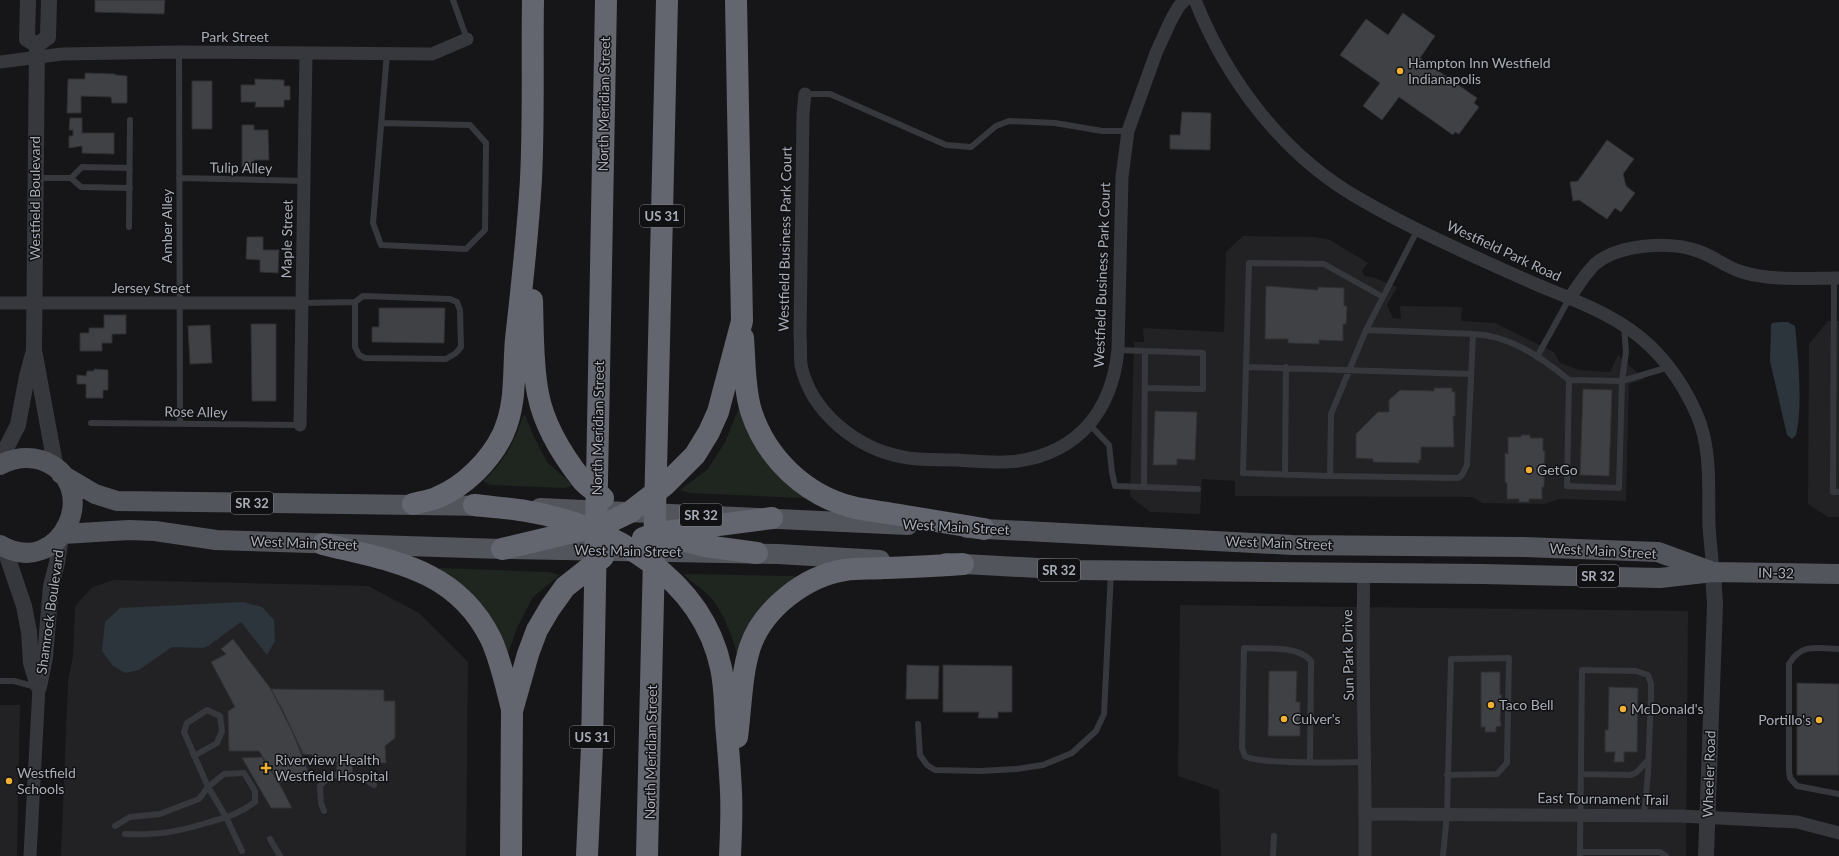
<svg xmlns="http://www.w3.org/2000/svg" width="1839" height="856" viewBox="0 0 1839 856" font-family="Lato,sans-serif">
	<rect width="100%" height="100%" fill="#161618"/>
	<path fill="#222225" d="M1243,236l72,1 15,3 38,23 -6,7 2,6 8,1 25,10 -10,18 6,13 8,1 -1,-13 62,1 -1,14 34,2 59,29 6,11 19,7 31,2 8,-17 26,24 -15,5 -3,117 -66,-2 -16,5 -62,-1 -9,-6 -238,-1v-15l-33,-2 -2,35 -50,-2 -20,-16 4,-154h10l-1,-14 81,4 2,-80z
		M1828,321h11v196h-11l-20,-13 1,-160z
		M113,580l255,6 51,27 49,49 -2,194h-405l7,-176 5,-24 2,-49 8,-10 10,-10z
		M1180,605l508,6 -2,245h-465l-2,-66 -41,-14z
		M0,705h20l-3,151h-17z"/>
	<path fill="#1e261f" d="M739,408l75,92 -10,-2 -114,-5 -10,-3 28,-21 17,-27z
		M525,415l8,20 14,27 26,23 -8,3 -75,-3 -7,-4c20,-17 32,-40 40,-65z
		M440,568l108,4 12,3 -27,22 -16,31 -9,25 -70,-83z
		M688,574l106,2 5,4 -62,74c-4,-17 -15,-44 -26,-56 -8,-9 -18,-15 -27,-23z"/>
	<path fill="#2c353c" d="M1781,322h7l7,4c3,30 8,81 1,109l-4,4 -5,-4 -17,-74 1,-36 1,-2z
		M243,602l19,5 12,13 1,21 -8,14 -26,-33 -33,24 -5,2 -31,-1 -33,23 -14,3 -12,-7 -11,-15 3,-29 15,-14z"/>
	<path fill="#404145" stroke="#303034" d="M95,0h70l-1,14 -69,-2z
		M1403,13l32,23 -15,22 57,40 -3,5 5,4 -20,27 -4,-2 -2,3 -54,-38 -17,23 -19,-14 17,-23 -40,-28 26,-36 22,16z
		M85,73l30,1v1l12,1v27h-15l-1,-6 -30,-1v17h-14l1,-34h17z
		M255,79l29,1v6h6v14h-6v7h-29l1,-5h-15v-17h14z
		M192,81h20v48h-20z
		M1182,112l29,1 -1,37 -40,-1v-14h10z
		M70,118h12v15h32v21l-32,-1v-7l-13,2v-12h4v-6h-4z
		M242,125h12v5h14l1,30h-15v7h-12z
		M1607,140l27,19 -11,15 3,12 9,7 -14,19 -6,-4 -8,11 -28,-19 -6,1 -3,-19 8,-1z
		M247,237h16v13h16l-1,23 -18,-1v-12l-14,-1z
		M1266,286l52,4v-3l26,1v18h3l-1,18h-3v17l-24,-1v4l-31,-1v-4h-23z
		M379,308h66l-1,35 -72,-1v-15h7z
		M104,315h22v19h-14v9h-10v8h-22v-18h9v-5h15z
		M251,324h25v77h-24z
		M210,325l2,38 -22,1 -2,-38z
		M94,369l14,1v20h-5v8h-17v-14h-9v-9l9,1 1,-5h7z
		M1434,388h18v4h3v24h-2l1,31h-33v13h-2v3l-46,-1v-3l-17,-1v-24l22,-22h11v-12l11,-10 34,1z
		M1583,389l29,1 -3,86 -29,-1z
		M1155,411l42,1 -2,48 -18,-1v6h-24z
		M1521,435h9v3h13v13h2l-1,36h-2v12h-13v3h-10v-3h-12v-16l-2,-1v-29l3,1v-17h13z
		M233,639l38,50 22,44 17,43 -15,7 -3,-7 -13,7 -20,-32h-30l-1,-40 7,-4 -24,-45 15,-8 -5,-5z
		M907,665l32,1 -1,33h-32z
		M943,665l69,1v46h-14v6h-20l1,-6h-36z
		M1269,671h28l-1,31h4v34h-32z
		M1481,672h19v23l2,-1 -2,27 1,1v4l-5,1v5h-11v-5h-4z
		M1797,683l42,1v91h-42z
		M1609,687l29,1 -1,64h-13v10h-10l1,-10h-10v-22h3z
		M271,689l113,1v11h11v37l-10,8 1,17 -74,-1v-7l-9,-1 -20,-43z
		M262,757l17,26 13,25h-21l-29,-50z
		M337,762l16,1 -1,17 -16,-1z"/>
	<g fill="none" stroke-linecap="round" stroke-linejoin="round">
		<path stroke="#37383d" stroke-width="6" d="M453,0l14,39
			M179,52l1,372
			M805,94h25l116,51 25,2 25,-21 13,-5 46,2 47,8h26
			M381,123l89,2 16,18 -1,87 -19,19 -85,-4 -8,-22 14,-170
			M36,178h35l10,9 49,1
			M71,178l11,-11 48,1
			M179,178l125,3
			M129,227l1,-107
			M1834,278l-1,214h6
			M1383,297l35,-68
			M302,303l53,-1 8,-6 87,3 7,3 3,8 1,37 -5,6 -10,6 -81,-1 -6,-3 -4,-8v-45
			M1624,326l2,26 -4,29 47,-14
			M1366,330l17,-33 -59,-33 -75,-1 -6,210 87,3 1,-62 35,-84 107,4c36,1 68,23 96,46l-2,106 52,2 3,-107 -53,-1
			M1537,357l32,-58
			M1246,367l225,7
			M1145,388l58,1v-36l-58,-2
			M91,423l209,2
			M1090,425l19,20 3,27 3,14 29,1 1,-136 -27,-1
			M1285,475l1,-108
			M1330,476l128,2 4,-3 5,-10 6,-131
			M1144,487l54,2
			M1839,649c-21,-1 -38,-6 -50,15v107l1,7 7,8 42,8
			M0,681h14l22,6
			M918,724l2,31 7,10 8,5 46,1 35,-2 27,-4 29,-12 24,-22 8,-17 7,-142
			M194,756l23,-13 5,-12 -2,-15 -13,-6 -20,13 -3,9 24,55 18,30 16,34
			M1310,761l1,-100c-13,-16 -47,-12 -67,-13l-2,100 3,8c13,9 99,6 121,6
			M1581,774l50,1 6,-3 11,-12
			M324,811l-3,-8 -1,-17 11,-11 28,1 15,9
			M115,826l15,-9 30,-3 39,-15 9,-12 16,-13 20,-1 11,18v11c-16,12 -27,15 -45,20 -33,10 -50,13 -85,12
			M270,839l10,17
			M1580,852h80l6,4
			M1273,856l1,-20
			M1443,856l4,-42 4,-155 58,-1 -2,105 -10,11 -50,1
			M1580,856l2,-186 54,1 12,4 3,9v12l-3,77 -4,42"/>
		<path stroke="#37383d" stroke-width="13" d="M1195,0c32,81 89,156 165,199 55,32 115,58 173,84 40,17 85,32 117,63 20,19 36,44 47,69 15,34 11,75 12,111 1,15 3,31 4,46
			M0,62l62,-8 117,-2 253,2 35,-15
			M805,94l-2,20 -3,221c1,10 0,21 1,30 10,48 57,84 102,92 17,4 37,2 54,3 20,1 41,4 61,1 61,-9 94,-51 100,-111l4,-173 6,-46 28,-78 15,-33 8,-14 6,-6
			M1569,299c8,-12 16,-25 26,-35 24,-20 74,-23 103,-13 15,5 28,16 44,21 30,9 66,6 97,6
			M0,303h302
			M300,425l6,-372
			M1364,573c-3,94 2,188 1,283
			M1365,814l316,2 116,6 42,11
			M30,856l9,-169"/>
		<path stroke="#37383d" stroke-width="16" d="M28,0l-1,39 10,6
			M37,45l-3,305 22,119
			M37,45l11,-8 1,-37
			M0,460l18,-35 9,-49 6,-22
			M4,547l20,59 5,26 2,31 7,23
			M39,687l6,-30 6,-71 6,-23 4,-27
			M1706,856l9,-251 -2,-33"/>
		<path stroke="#53555c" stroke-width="20" d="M0,465c13,-7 27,-9 41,-5 64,22 21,121 -41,85
			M61,474l34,20 22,7 373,5
			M540,508l368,17
			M967,528l326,17 230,2 135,5 52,19
			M63,534l66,-4 26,1 61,9 286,9 276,5 102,6
			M946,563l129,7 408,4 177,4 53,-6 126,2"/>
		<path stroke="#63666e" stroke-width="22" d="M532,300c1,31 0,63 6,94 6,31 25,62 44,86 6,7 15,12 21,18
			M743,338c2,24 1,50 8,73 15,47 54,84 101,96 16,4 32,5 48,8 28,5 56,9 84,14
			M413,504c7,-2 16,-3 23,-6 28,-11 54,-37 67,-64 14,-31 10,-62 13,-95 6,-53 12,-107 15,-160 3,-59 1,-120 2,-179
			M474,505c17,2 35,3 52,6 85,14 176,67 195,157 4,18 4,37 5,55 2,23 4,46 5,69 1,21 0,43 -1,64
			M667,536l38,10 52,7
			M643,538l14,-5 115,-15
			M323,544c68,17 133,24 168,95 10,22 15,47 21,70
			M502,549l101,-24 27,-13 35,-27 30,-30 14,-23 9,-20 24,-91 -6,-321
			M737,737c4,-29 4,-62 13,-90 13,-38 55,-71 95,-77 12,-2 26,-1 39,-2 26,-1 53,-2 79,-4
			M511,856l1,-145 16,-57 9,-24 13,-22 15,-21 38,-30
			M587,856l5,-109 14,-747
			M647,856l20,-856"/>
	</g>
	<g fill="#f2b134" stroke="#111113" stroke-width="1.5">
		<circle cx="1400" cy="71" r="4"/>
		<circle cx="1529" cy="470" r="4"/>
		<circle cx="1491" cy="705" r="4"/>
		<circle cx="1623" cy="709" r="4"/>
		<circle cx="1284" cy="719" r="4"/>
		<circle cx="1819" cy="720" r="4"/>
		<path d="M264 762h4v4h4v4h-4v4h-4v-4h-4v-4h4z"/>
		<circle cx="9" cy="781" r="4"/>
	</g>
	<g text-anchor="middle" stroke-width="3" stroke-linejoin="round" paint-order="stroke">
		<g fill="#111113" stroke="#7b7e86" stroke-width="1">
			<rect x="640" y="205" width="44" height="22" rx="3"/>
			<rect x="231" y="492" width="42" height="22" rx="3"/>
			<rect x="680" y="504" width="42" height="22" rx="3"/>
			<rect x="1038" y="559" width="42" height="22" rx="3"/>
			<rect x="1577" y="565" width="42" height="22" rx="3"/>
			<rect x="570" y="726" width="44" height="22" rx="3"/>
		</g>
		<g font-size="13" font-weight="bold" fill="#a8adb8">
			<text x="662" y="221">US 31</text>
			<text x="252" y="508">SR 32</text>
			<text x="701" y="520">SR 32</text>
			<text x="1059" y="575">SR 32</text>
			<text x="1598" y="581">SR 32</text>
			<text x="592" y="742">US 31</text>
		</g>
		<g font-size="14" fill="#a8adb8" stroke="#111113">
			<text x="235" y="42">Park Street</text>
			<text transform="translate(604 104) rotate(-89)" y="5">North Meridian Street</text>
			<text transform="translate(241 168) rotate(1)" y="5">Tulip Alley</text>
			<text transform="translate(35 198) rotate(-90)" y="5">Westfield Boulevard</text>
			<text transform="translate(167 226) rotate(-90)" y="5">Amber Alley</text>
			<text transform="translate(287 239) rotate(-89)" y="5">Maple Street</text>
			<text transform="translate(785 239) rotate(-89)" y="5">Westfield Business Park Court</text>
			<text transform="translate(1504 251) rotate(25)" y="5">Westfield Park Road</text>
			<text transform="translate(1102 275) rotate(-88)" y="5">Westfield Business Park Court</text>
			<text x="151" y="293">Jersey Street</text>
			<text transform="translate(196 412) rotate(1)" y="5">Rose Alley</text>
			<text transform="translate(598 428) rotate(-89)" y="5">North Meridian Street</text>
			<text transform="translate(956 527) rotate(3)" y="5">West Main Street</text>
			<text transform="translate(304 543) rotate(2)" y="5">West Main Street</text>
			<text transform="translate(1279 543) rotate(2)" y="5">West Main Street</text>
			<text transform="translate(628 551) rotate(1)" y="5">West Main Street</text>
			<text transform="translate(1603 551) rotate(3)" y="5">West Main Street</text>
			<text transform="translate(1776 573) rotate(1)" y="5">IN-32</text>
			<text transform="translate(50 612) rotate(-82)" y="5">Shamrock Boulevard</text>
			<text transform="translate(1348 655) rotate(-91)" y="5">Sun Park Drive</text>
			<text transform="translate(651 752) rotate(-89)" y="5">North Meridian Street</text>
			<text transform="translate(1709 774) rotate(-88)" y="5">Wheeler Road</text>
			<text transform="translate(1603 799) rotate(1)" y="5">East Tournament Trail</text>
		</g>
		<g font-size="14" fill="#a8adb8" stroke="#111113" text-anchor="start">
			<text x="1408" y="68">Hampton Inn Westfield<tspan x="1408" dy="16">Indianapolis</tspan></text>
			<text x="1537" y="475">GetGo</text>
			<text x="1499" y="710">Taco Bell</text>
			<text x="1631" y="714">McDonald's</text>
			<text x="1292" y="724">Culver's</text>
			<text x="1811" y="725" text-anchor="end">Portillo's</text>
			<text x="275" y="765">Riverview Health<tspan x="275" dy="16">Westfield Hospital</tspan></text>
			<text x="17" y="778">Westfield<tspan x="17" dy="16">Schools</tspan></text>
		</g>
	</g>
</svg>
